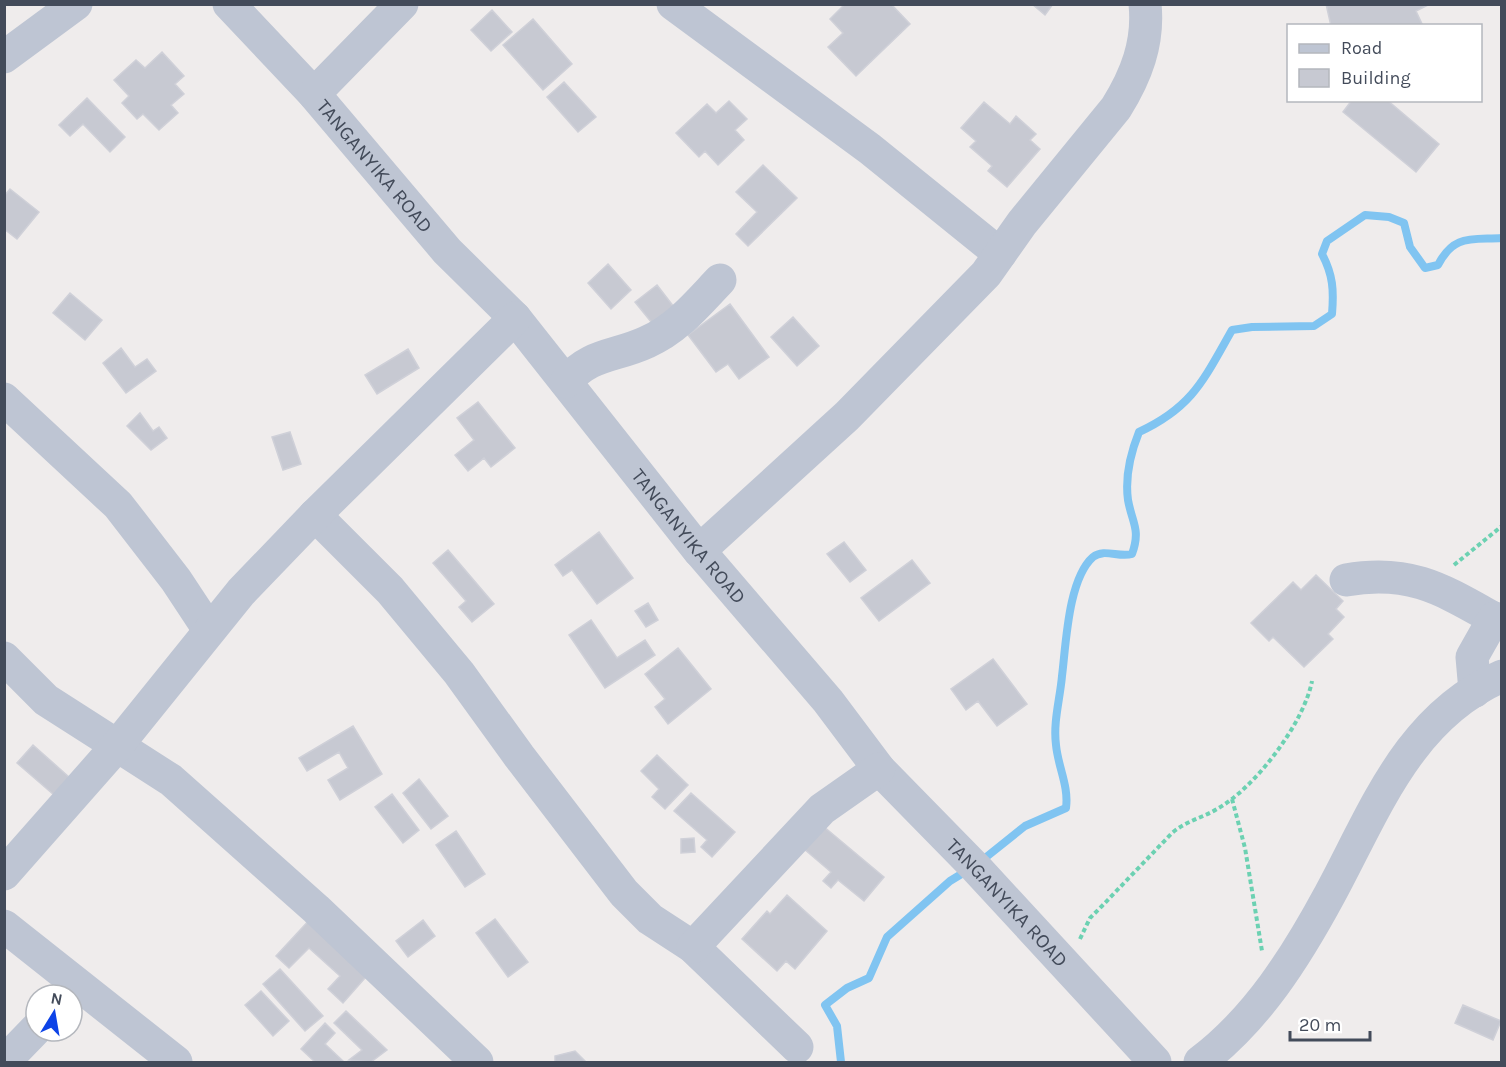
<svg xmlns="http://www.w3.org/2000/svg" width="1506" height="1067" viewBox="0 0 1506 1067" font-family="Karla,sans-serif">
	<rect width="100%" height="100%" fill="#efecec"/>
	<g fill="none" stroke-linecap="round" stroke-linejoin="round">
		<path stroke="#80c4f1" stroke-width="8" d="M980,862l45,-36 41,-18c3,-22 -8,-41 -10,-63 -3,-23 4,-46 6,-69 4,-31 6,-97 31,-119 11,-9 26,1 39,-3 9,-25 0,-31 -4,-54 -3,-22 3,-48 11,-68 54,-25 65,-53 93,-102l20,-3 62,-1 18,-12c2,-24 1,-39 -10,-60l5,-13 38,-26 24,2 15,6 6,24 15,21 13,-3c16,-31 33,-25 64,-27
			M841,1062l-4,-36 -12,-21 22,-17 22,-10 18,-41 63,-56 18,-11"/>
	</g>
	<path fill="#c7c9d2" stroke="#cfd0d8" stroke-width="1.5" d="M845,4h46l19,20 -54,52 -28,-29 15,-14 -13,-14z
		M1032,4h21l-8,11z
		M1326,4h102v1l-12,6 7,15h-92z
		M492,10l20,22 -21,19 -20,-21z
		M533,19l39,45 -29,26 -40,-45z
		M162,52l22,24 -9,8 9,10 -13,11 7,8 -19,17 -16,-16 -6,5 -15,-16 7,-7 -15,-16 22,-20 9,8z
		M564,82l32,35 -18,15 -31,-35z
		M87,98l38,39 -15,15 -27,-28 -13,12 -11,-11z
		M1352,100h35l52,44 -23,28 -73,-60z
		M729,101l18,18 -12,11 9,10 -26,25 -13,-14 -6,6 -23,-24 31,-29 9,9z
		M984,102l26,22 6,-8 20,18 -6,6 10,9 -33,38 -19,-16 4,-5 -22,-19 6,-6 -15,-13z
		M763,165l34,33 -49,48 -12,-12 21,-22 -21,-20z
		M10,189l29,23 -22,27 -13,-10v-33z
		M608,264l23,26 -20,19 -23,-26z
		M657,285l20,26 -21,17 -21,-26z
		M70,293l32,27 -17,20 -32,-27z
		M730,304l39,53 -30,22 -11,-15 -12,8 -28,-37z
		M793,317l26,29 -22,20 -26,-29z
		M121,348l14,19 12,-8 9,12 -30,22 -23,-30z
		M408,349l11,19 -42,26 -12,-19z
		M478,402l37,46 -24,19 -7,-9 -16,13 -13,-16 19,-15 -17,-22z
		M140,413l13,18 6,-4 8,11 -16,12 -24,-24z
		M290,432l11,32 -18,6 -11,-33z
		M599,532l34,46 -36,26 -25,-34 -9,6 -8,-11z
		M844,542l22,28 -16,12 -23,-28z
		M448,550l46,54 -22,18 -13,-15 7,-6 -33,-38z
		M912,560l18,23 -51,38 -18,-23z
		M1316,575l27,26 -7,8 8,8 -16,17 5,5 -29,28 -31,-30 -4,4 -18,-18 42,-41 8,8z
		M648,603l10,17 -12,7 -11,-16z
		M591,620l26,38 28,-18 10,15 -50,33 -36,-53z
		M678,648l33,41 -43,35 -13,-17 10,-8 -20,-25z
		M993,659l34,45 -30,22 -19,-25 -12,9 -15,-21z
		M353,726l29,48 -42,26 -12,-20 20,-12 -9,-16 -32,19 -8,-13z
		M33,745l36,32 -15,18 -37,-32z
		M657,755l31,30 -23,24 -13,-12 7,-8 -18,-18z
		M419,779l29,37 -17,13 -28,-36z
		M691,793l44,39 -23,25 -11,-10 6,-7 -33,-29z
		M392,794l27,36 -16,13 -28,-36z
		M823,826l61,51 -20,24 -26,-21 -7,8 -8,-7 8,-9 -27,-23z
		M456,831l29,43 -20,13 -29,-42z
		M694,838l1,14 -14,1v-14z
		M787,895l40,36 -32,38 -9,-8 -9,10 -35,-32 25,-28 3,3z
		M313,916l59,54 -29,33 -15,-14 12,-13 -31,-28 -20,20 -13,-12z
		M495,919l33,43 -20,15 -32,-44z
		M423,920l12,16 -27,21 -12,-16z
		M280,969l43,47 -18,15 -42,-47z
		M261,991l28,30 -16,15 -28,-31z
		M1463,1005l38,16 -8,19 -38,-17z
		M346,1011l41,39 -16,12 -22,-2 13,-10 -28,-27z
		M325,1023l10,10 -10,11 19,18h-29l-14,-13z
		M575,1051l11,11h-31v-6z"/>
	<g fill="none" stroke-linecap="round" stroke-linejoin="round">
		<path stroke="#6cd1b2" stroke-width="4" stroke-dasharray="4.5 3" stroke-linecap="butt" d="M1454,565l48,-39
			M1232,799l13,49 17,103
			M1080,939l10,-21 12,-12 70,-73c14,-12 30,-15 45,-24 38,-21 87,-86 95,-128"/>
		<g stroke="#bec5d3" stroke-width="33">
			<path id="s1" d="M229,4l85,90 133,157 68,67 181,229 132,154 51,68 97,99 179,194"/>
			<path d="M673,4l197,145 130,105"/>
			<path d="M4,57l72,-53"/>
			<path d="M314,94l88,-90"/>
			<path d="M566,382c24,-29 49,-25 81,-40 30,-13 51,-39 73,-62"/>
			<path d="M4,399l114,106 58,75 33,50"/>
			<path d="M315,515l75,75 69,83 60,83 105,137 26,26 43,28 104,100"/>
			<path d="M699,551l148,-135 139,-142 36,-51 94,-115c20,-32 33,-65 29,-104"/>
			<path d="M1346,580c67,-12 100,12 156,43"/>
			<path d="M4,658l42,42 125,80 145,129 161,153"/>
			<path d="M1475,691l-3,-34 22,-39"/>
			<path d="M4,874l112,-127 125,-155 74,-77 200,-197"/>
			<path d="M4,926l172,136"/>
			<path d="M693,947l129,-138 57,-40"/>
			<path d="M4,1062l32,-33"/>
			<path d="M1200,1062c57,-43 96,-105 130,-168 45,-83 78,-177 172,-218"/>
		</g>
	</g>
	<g text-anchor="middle" stroke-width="6" stroke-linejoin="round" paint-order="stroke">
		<g font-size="20" fill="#434b5a" stroke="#fff">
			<text dy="7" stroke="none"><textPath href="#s1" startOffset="218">TANGANYIKA ROAD</textPath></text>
			<text dy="7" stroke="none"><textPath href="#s1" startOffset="704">TANGANYIKA ROAD</textPath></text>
			<text dy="7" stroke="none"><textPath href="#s1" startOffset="1190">TANGANYIKA ROAD</textPath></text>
		</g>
	</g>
	<rect width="1506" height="1067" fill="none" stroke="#434b5a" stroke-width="12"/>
	<rect x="1287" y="24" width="195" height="78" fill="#ffffff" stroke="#b4b7bd" stroke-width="1.5"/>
	<rect x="1299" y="44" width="30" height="9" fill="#bec5d3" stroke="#b4b7bd" stroke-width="1.5"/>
	<text x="1341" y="54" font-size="18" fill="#434b5a">Road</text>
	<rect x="1299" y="69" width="30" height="18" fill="#c7c9d2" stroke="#b4b7bd" stroke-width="1.5"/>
	<text x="1341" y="84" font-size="18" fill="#434b5a">Building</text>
	<g transform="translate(54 1013) rotate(11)"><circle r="28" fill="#ffffff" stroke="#b4b7bd" stroke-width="1.5"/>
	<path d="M0-4.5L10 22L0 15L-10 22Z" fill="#0d43e7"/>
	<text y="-9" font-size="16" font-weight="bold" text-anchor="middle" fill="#434b5a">N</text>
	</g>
	<path d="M1290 1031v9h80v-9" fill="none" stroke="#434b5a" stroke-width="3"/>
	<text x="1299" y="1031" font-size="18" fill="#434b5a" stroke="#ffffff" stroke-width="4.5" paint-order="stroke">20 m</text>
</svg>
